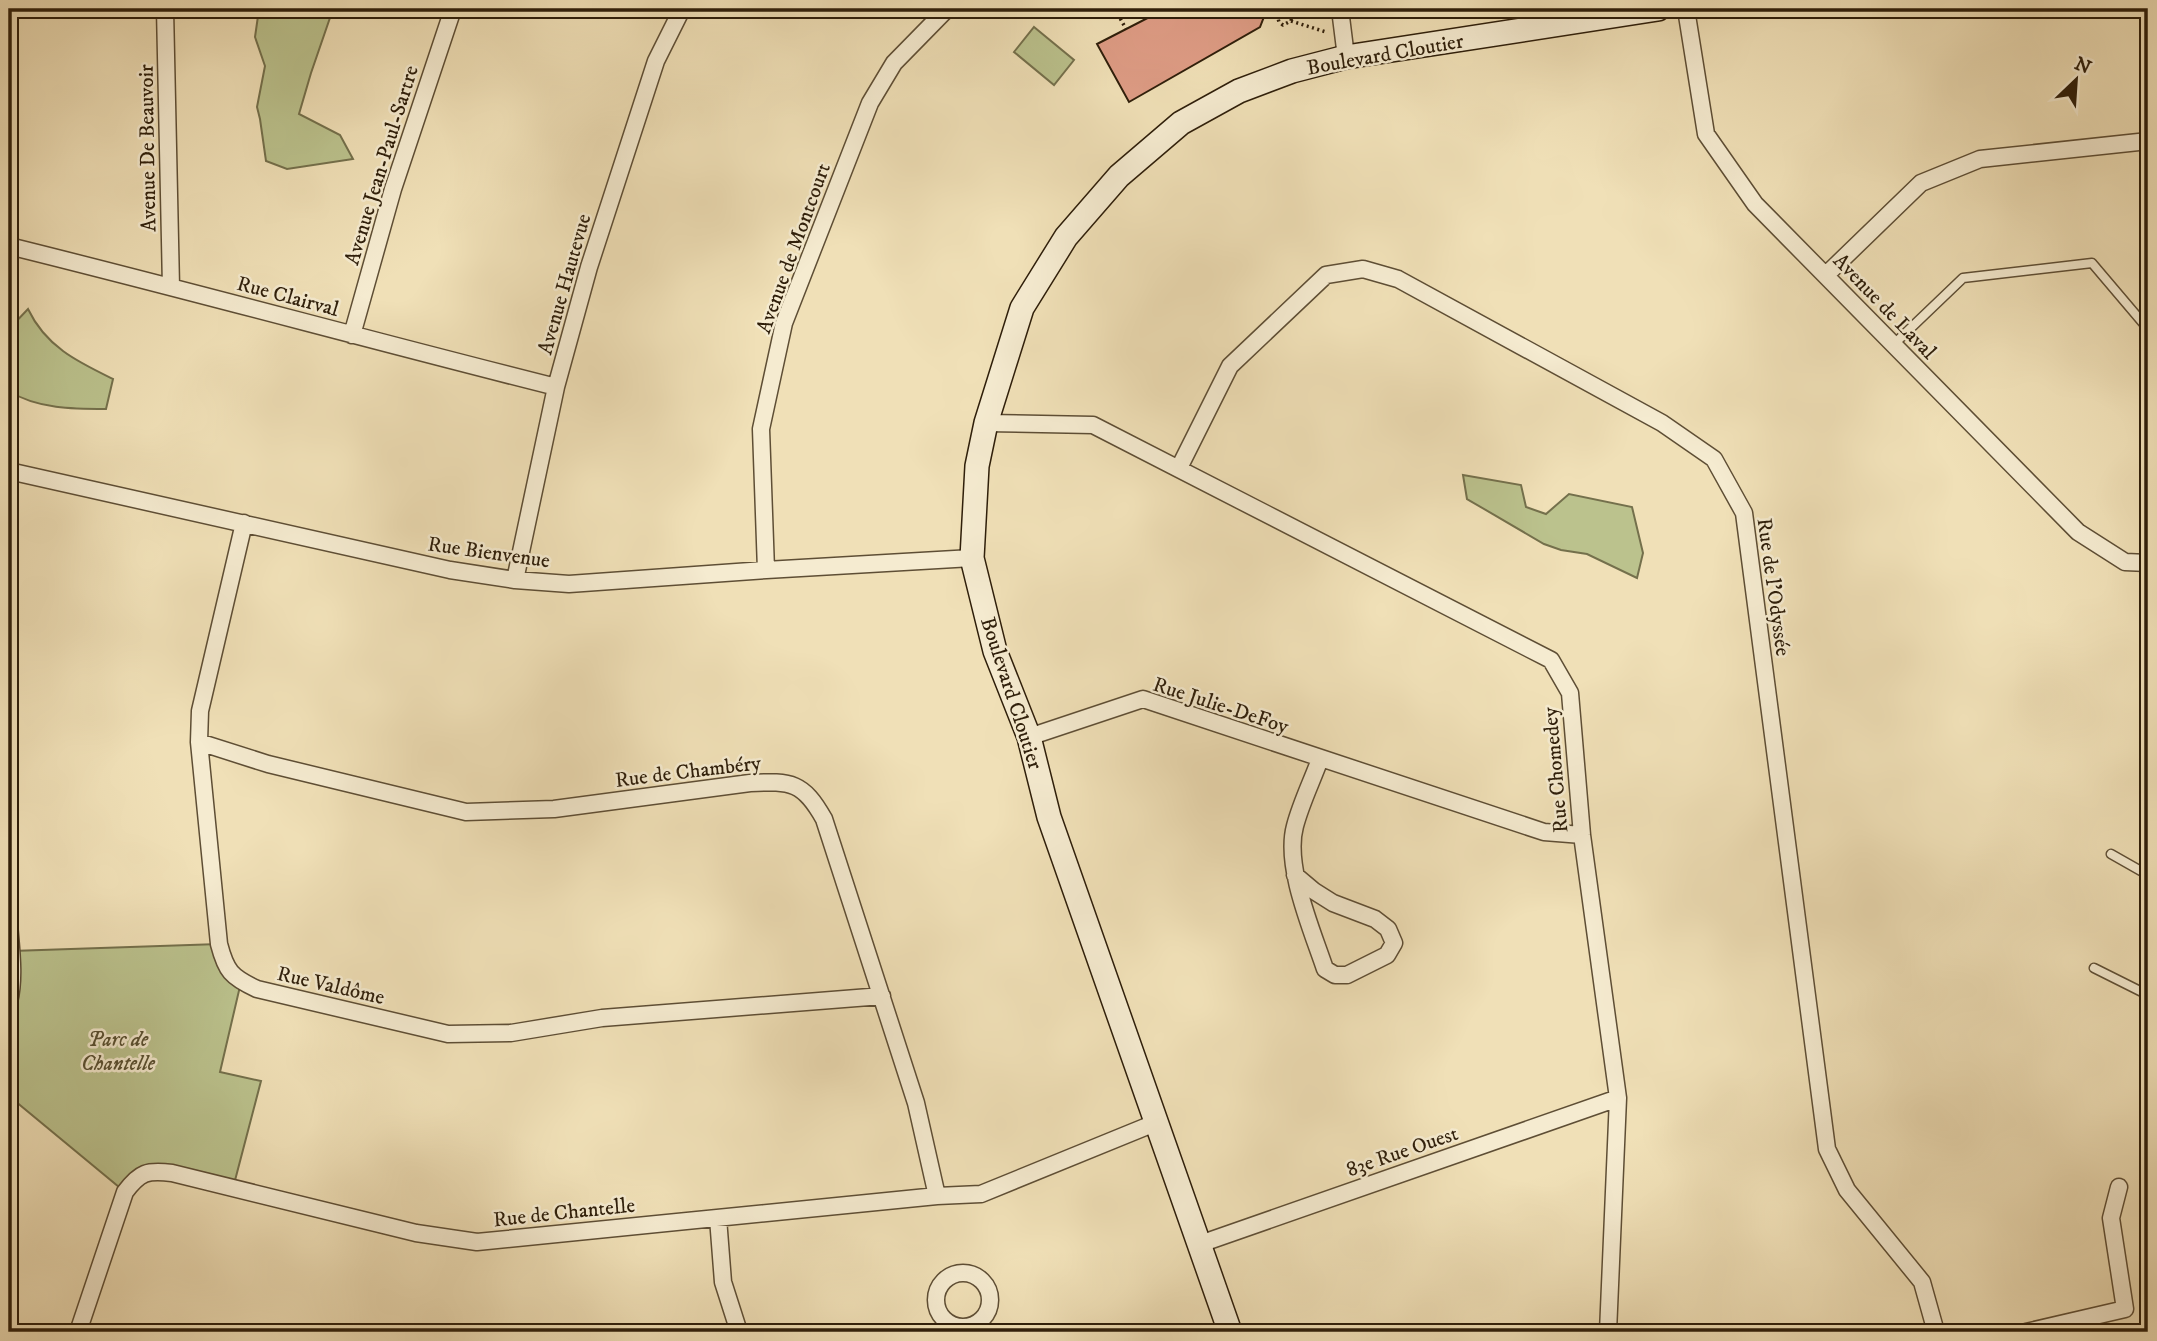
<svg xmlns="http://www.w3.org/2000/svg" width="2157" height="1341" viewBox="0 0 2157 1341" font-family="'IM FELL DW Pica',serif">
	<rect width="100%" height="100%" fill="#f0e0b7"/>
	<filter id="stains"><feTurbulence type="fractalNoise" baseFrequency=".00286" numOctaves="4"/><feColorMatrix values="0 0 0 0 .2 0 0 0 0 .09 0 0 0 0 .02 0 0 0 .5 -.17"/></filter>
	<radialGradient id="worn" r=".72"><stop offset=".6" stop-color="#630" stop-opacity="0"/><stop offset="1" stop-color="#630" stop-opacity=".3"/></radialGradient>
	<path fill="#bbc28d" stroke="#74704c" stroke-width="2" d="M259,9h74l-22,64 -12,41 41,21 13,24 -66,10 -21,-8 -6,-42 -3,-12 8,-41 -10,-29z
		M1034,27l40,33 -20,25 -40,-33z
		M28,309c18,38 50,53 85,70l-7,30c-32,0 -69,0 -97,-18v-62z
		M1463,475l58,10 5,22 20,7 23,-20 63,13 11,46 -6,25 -50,-24 -26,-4 -17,-6 -77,-45z
		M219,944l22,38 -21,90 41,9 -28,107 -77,-17 -31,21 -116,-96v-94l3,-51z"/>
	<path fill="#de9c85" stroke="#2e1e0a" stroke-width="2" d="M1165,9h102l-7,18 -131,75 -32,-58z"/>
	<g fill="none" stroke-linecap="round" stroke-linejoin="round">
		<defs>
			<path id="lane" d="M1893,345l70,-67 129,-15 56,66
				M2111,854l37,21
				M2094,968l54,27"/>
			<path id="street" d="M165,9l6,278
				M1340,9l6,48
				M1686,9l20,125 49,70 323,328 47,30 23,1
				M9,246c182,45 364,95 547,141
				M1826,275l95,-92 59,-24 168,-18
				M352,335l41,-146 60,-180
				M986,423l107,2 458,235 19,33 12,142 36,263 -10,234
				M1179,468l51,-102 96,-91 37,-6 35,10 264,144 52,36 30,54 83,636 20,41 75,92 14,50
				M9,471l441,99 65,10 54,4 197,-14 206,-12
				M244,523l-44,188 -1,31 20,202c7,27 12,33 38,45l191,45 63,-1 91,-15 280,-22
				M766,570l-5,-141 23,-106 86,-220 24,-40 50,-51 -3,-3
				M515,580l41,-193 33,-120 67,-206 26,-52
				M1029,737l114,-38 401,133 38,3
				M199,742l69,22 198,48 88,-3 196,-26c42,-2 53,-1 74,36l92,284 21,93
				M1295,875l19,16 19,12 42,16 13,10 6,14 -7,12 -40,20h-12l-10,-6c-13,-39 -41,-103 -30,-143 6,-23 17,-45 25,-67
				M9,924c2,25 6,54 0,78
				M718,1218l5,64 16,50
				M1200,1244l418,-146
				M936 1300a27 27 0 1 1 54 0a27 27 0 1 1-54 0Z
				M78,1332l47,-140c15,-20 22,-22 47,-19l244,60 61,9 460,-46 44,-2 174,-71
				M2026,1332l99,-23 -14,-91 8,-31"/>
			<path id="secondary" d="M1230,1332l-181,-515 -20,-80 -34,-86 -23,-93 5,-92 9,-43 36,-115 44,-71 53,-61 62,-53 58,-32 53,-20 54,-14 312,-48"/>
		</defs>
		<use href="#lane" stroke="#5e4e35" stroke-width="11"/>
		<use href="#street" stroke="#5e4e35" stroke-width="19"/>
		<use href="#secondary" stroke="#2e1e0a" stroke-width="26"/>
		<path stroke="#2e1e0a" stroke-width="3.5" stroke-dasharray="2 3.5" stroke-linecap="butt" d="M1115,9l11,20
			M1266,11l11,4 2,7 4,3 8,-4 1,-5 -7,-6 -5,1 -3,4
			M1291,21l35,11"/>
		<use href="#lane" stroke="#f5ebd0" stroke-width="8"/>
		<use href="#street" stroke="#f5ebd0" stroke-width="16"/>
		<use href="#secondary" stroke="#f5ebd0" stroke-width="23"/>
	</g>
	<g text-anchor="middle" stroke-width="5" stroke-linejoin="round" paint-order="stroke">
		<g font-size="21" fill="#2e1e0a" stroke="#f5ebd0">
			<text transform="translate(1385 54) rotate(-10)" y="7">Boulevard Cloutier</text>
			<text transform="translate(147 148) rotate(-91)" y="7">Avenue De Beauvoir</text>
			<text transform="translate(381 165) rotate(-73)" y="7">Avenue Jean-Paul-Sartre</text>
			<text transform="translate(793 248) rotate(-70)" y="7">Avenue de Montcourt</text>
			<text transform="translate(564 284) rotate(-74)" y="7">Avenue Hautevue</text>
			<text transform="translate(288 296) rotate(15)" y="7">Rue Clairval</text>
			<text transform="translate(1885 306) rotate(46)" y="7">Avenue de Laval</text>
			<text transform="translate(489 552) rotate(8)" y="7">Rue Bienvenue</text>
			<text transform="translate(1774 587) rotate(82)" y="7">Rue de l'Odyssée</text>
			<text transform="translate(1012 693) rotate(72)" y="7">Boulevard Cloutier</text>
			<text transform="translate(1221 705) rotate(18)" y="7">Rue Julie-DeFoy</text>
			<text transform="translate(1555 770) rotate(-95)" y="7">Rue Chomedey</text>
			<text transform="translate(688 771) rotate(-7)" y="7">Rue de Chambéry</text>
			<text transform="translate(331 985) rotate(13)" y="7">Rue Valdôme</text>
			<text transform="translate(1402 1151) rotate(-19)" y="7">83e Rue Ouest</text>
			<text transform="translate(564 1212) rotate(-6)" y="7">Rue de Chantelle</text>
		</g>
		<g font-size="21" font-style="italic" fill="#584f31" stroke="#f5ebd0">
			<text x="118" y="1046">Parc de<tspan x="118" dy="24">Chantelle</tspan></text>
		</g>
	</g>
	<rect width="2157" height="1341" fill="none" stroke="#f0e0b7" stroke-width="35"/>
	<rect x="10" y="10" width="2136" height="1320" fill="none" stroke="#2e1e0a" stroke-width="3.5"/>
	<rect x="18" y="18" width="2122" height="1306" fill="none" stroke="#2e1e0a" stroke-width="2"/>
	<g transform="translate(2076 80) rotate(25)" stroke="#f5ebd0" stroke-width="5" paint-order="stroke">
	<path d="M0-5L12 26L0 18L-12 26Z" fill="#2e1e0a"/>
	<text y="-10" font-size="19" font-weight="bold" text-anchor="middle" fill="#2e1e0a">N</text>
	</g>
	<rect width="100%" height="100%" filter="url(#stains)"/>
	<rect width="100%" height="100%" fill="url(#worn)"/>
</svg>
